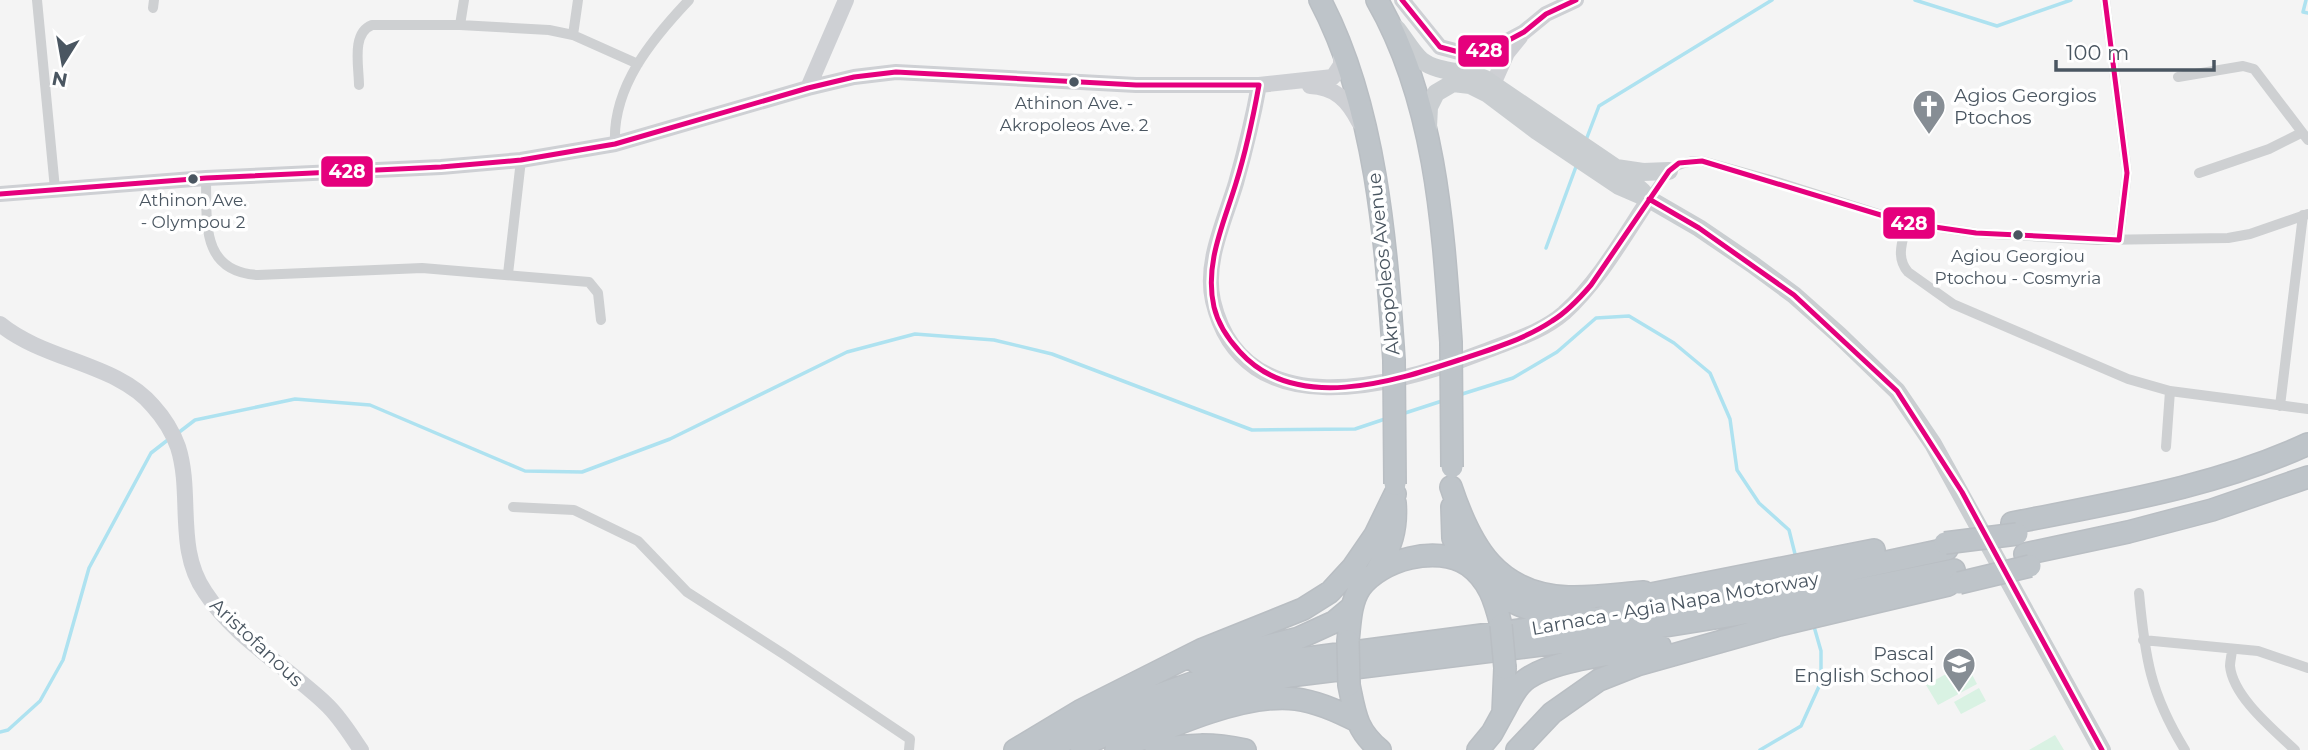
<svg xmlns="http://www.w3.org/2000/svg" width="2308" height="750" viewBox="0 0 2308 750" font-family="Montserrat,sans-serif">
	<rect width="100%" height="100%" fill="#f4f4f4"/>
	<path fill="#d9f2e3" d="M1966,663l11,21 -39,21 -12,-20z
		M1979,688l7,13 -25,13 -7,-12z
		M2055,735l9,15h-35z"/>
	<g fill="none" stroke-linecap="round" stroke-linejoin="round">
		<path stroke="#aee2f0" stroke-width="3.5" d="M1915,0l82,26 74,-26
			M2306,0l-3,12 5,1
			M1586,140l13,-34 173,-106
			M1546,248l31,-84
			M1459,395l54,-17 44,-26 39,-34 33,-2 45,27 36,30 20,46 7,51 22,33 30,27 7,28
			M1402,414l43,-14
			M178,433l17,-13 100,-21 75,6 155,66 57,1 88,-33 177,-87 68,-18 79,6 58,14 200,76 103,-1 33,-11
			M0,732l8,-2 32,-29 23,-41 26,-92 62,-115 18,-14
			M1760,750l41,-24 20,-44v-31l-8,-28"/>
		<defs>
			<path id="highway" d="M1320,0c56,106 66,243 74,360
				M1377,0c59,103 66,226 74,342
				M1451,487c20,60 46,107 117,110 25,1 51,-3 76,-5
				M1452,507l1,31 14,26
				M2012,523c100,-20 203,-36 296,-79
				M2025,554l103,-22 84,-22 96,-33
				M1377,570c14,-22 20,-41 18,-67
				M1484,581c36,32 55,34 101,26
				M1631,598l243,-48
				M1348,641c2,-17 2,-38 12,-53 20,-28 77,-44 108,-23 21,15 27,36 33,60
				M1198,664l101,-26 35,-16 18,-15
				M1349,685c6,29 7,45 31,65
				M1503,713c5,-9 10,-20 17,-28 23,-26 105,-32 140,-39
				M1081,746l65,-29 57,-20 86,-21 276,-34 169,-27 220,-45
				M1015,750l65,-39 121,-61 102,-41 27,-17 23,-25 22,-32 20,-41
				M1046,750l93,-48 59,-21 87,-20 273,-36 174,-30 215,-46
				M1116,750c48,-21 128,-58 180,-51 22,3 42,12 61,22
				M1156,750c33,-6 56,-7 89,0
				M1478,750l14,-17 11,-20 2,-45
				M1517,750l35,-37 47,-33 38,-15 142,-40 169,-40"/>
		</defs>
		<use href="#highway" stroke="#b9bec3" stroke-width="24"/>
		<path stroke="#ced0d2" stroke-width="10" d="M37,0l18,189
			M2105,0l22,173 -8,67
			M153,8l1,-8
			M460,25l4,-25
			M573,35l5,-35
			M2178,77l65,-11 11,3 54,71
			M359,85c0,-18 -8,-52 13,-60h88l89,5 24,5 65,29
			M615,144c-3,-57 37,-105 74,-144
			M2199,173l70,-24 32,-16
			M206,178c1,43 -6,94 52,97l164,-7 167,14 9,11 3,27
			M1649,199c16,-24 22,-39 53,-38l72,20 133,42 69,10 121,7 131,-2 22,-4 58,-20
			M1907,223c-4,17 -12,34 1,49l45,32 175,75 42,12 138,18
			M508,274l13,-114
			M2280,406l23,-191
			M2166,447l4,-56
			M513,507l61,3 64,31 49,51 98,63 125,84 -1,11
			M2139,593c6,65 11,100 46,157
			M2143,640l115,11 50,17
			M2232,649c0,5 -2,12 -2,17 3,31 44,64 65,84"/>
		<path stroke="#ced0d4" stroke-width="16" d="M1402,0l38,47 30,8 26,-8 28,-15 22,-18 30,-14
			M1259,85c-6,33 -14,66 -23,98 -11,37 -32,79 -23,118 30,128 183,85 270,51 27,-11 58,-19 81,-39 35,-32 59,-75 85,-114
			M1310,86c25,1 38,14 49,36
			M808,88l38,-88
			M1489,93l18,-40 13,-16
			M0,194l206,-16 235,-11 80,-7 94,-16 193,-56 46,-11 42,-5 240,13h123l74,-8 8,-12v-12
			M0,324c45,37 117,39 153,82 10,11 20,27 25,41 15,47 -3,102 27,145 29,45 82,75 121,112 14,13 24,30 35,46"/>
		<path stroke="#caced1" stroke-width="18" d="M1397,29c8,10 15,23 24,31 18,14 44,10 64,19l131,89 27,24
			M1428,127l1,-20 7,-14 17,-10 17,2 18,9 49,37 82,55 30,13 50,29 53,36 42,31 45,40 58,56 36,53 169,306
			M1616,168l27,4 26,-1"/>
		<use href="#highway" stroke="#bec4c9" stroke-width="21"/>
		<defs>
			<path id="highway-bridge" d="M1451,342l1,125
				M1394,360l1,124
				M1945,543l72,-9
				M1959,583l71,-17
				M1501,625l4,43
				M1348,641l1,44"/>
		</defs>
		<use href="#highway-bridge" stroke="#b9bec3" stroke-width="24" stroke-linecap="butt"/>
		<use href="#highway-bridge" stroke="#bec4c9" stroke-width="21"/>
		<defs>
			<path id="bus-1" d="M1402,0l38,47 30,8 26,-8 28,-15 22,-18 30,-14
				M0,194l206,-16 235,-11 80,-7 94,-16 193,-56 46,-11 42,-5 240,13h123c-6,33 -13,66 -23,98 -12,40 -32,81 -22,124 4,17 14,32 26,45 55,61 152,30 219,8 31,-10 66,-21 93,-39 15,-9 27,-22 39,-36l78,-114 10,-8 23,-2 205,62 69,10 143,7 8,-67 -22,-173
				M1649,199l50,29 95,67 103,96 65,101 140,258"/>
		</defs>
		<use href="#bus-1" stroke="#fff" stroke-width="10"/>
		<use href="#bus-1" stroke="#e5007d" stroke-width="5"/>
	</g>
	<defs>
		<symbol id="church-pin" viewBox="-11 -11 22 30"><path d="M0 17L-7.5 6A9.5 9.5 0 1 1 7.5 6Z" fill="#868d94" stroke="#fff"/><path d="M-1.2-6h2.4v3.5h3.3v2.4h-3.3V6h-2.4V-.1h-3.3v-2.4h3.3Z" fill="#fff"/></symbol>
		<symbol id="school-pin" viewBox="-11 -11 22 30"><path d="M0 17L-7.5 6A9.5 9.5 0 1 1 7.5 6Z" fill="#868d94" stroke="#fff"/><path d="M0-5L7-2L0 1L-7-2ZM-4 1L0 2.5L4 1V4Q0 6-4 4Z" fill="#fff"/></symbol>
	</defs>
	<g fill-rule="evenodd">
		<use href="#church-pin" x="1910" y="87" width="38" height="52"/>
		<use href="#school-pin" x="1940" y="645" width="38" height="52"/>
	</g>
	<g fill="#4a5661" stroke="#fff" stroke-width="2.5">
		<circle cx="1074" cy="82" r="6"/>
		<circle cx="193" cy="179" r="6"/>
		<circle cx="2018" cy="235" r="6"/>
	</g>
	<g text-anchor="middle" stroke-width="7" stroke-linejoin="round" paint-order="stroke">
		<g font-size="17" fill="#4a5661" stroke="#fff">
			<text x="1074" y="109">Athinon Ave. -<tspan x="1074" dy="22">Akropoleos Ave. 2</tspan></text>
			<text x="193" y="206">Athinon Ave.<tspan x="193" dy="22">- Olympou 2</tspan></text>
			<text x="2018" y="262">Agiou Georgiou<tspan x="2018" dy="22">Ptochou - Cosmyria</tspan></text>
		</g>
		<g font-size="19" fill="#4a5661" stroke="#fff" text-anchor="start">
			<text x="1954" y="102">Agios Georgios<tspan x="1954" dy="22">Ptochos</tspan></text>
			<text x="1934" y="660" text-anchor="end">Pascal<tspan x="1934" dy="22">English School</tspan></text>
		</g>
		<g font-size="19" fill="#4a5661" stroke="#fff">
			<text transform="translate(1383 264) rotate(-96)" y="7">Akropoleos Avenue</text>
			<text transform="translate(1675 603) rotate(-10)" y="7">Larnaca - Agia Napa Motorway</text>
			<text transform="translate(257 642) rotate(43)" y="7">Aristofanous</text>
		</g>
	</g>
	<g stroke="#fff" stroke-width="2.5">
		<rect x="1457" y="34" width="53" height="34" rx="7" fill="#e5007d"/>
		<rect x="320" y="155" width="54" height="33" rx="7" fill="#e5007d"/>
		<rect x="1882" y="206" width="54" height="34" rx="7" fill="#e5007d"/>
	</g>
	<g font-size="19" text-anchor="middle" font-weight="bold" fill="#fff">
		<text x="1484" y="57">428</text>
		<text x="347" y="178">428</text>
		<text x="1909" y="230">428</text>
	</g>
	<g transform="translate(63 63) rotate(191)" stroke="#ffffff" stroke-width="5" paint-order="stroke">
	<path d="M0-5L12 26L0 18L-12 26Z" fill="#4a5661"/>
	<text y="-10" font-size="19" font-weight="bold" text-anchor="middle" fill="#4a5661">N</text>
	</g>
	<path d="M2056 60v10h158v-10" fill="none" stroke="#4a5661" stroke-width="3.5"/>
	<text x="2066" y="60" font-size="21" fill="#4a5661" stroke="#ffffff" stroke-width="5" paint-order="stroke">100 m</text>
</svg>
